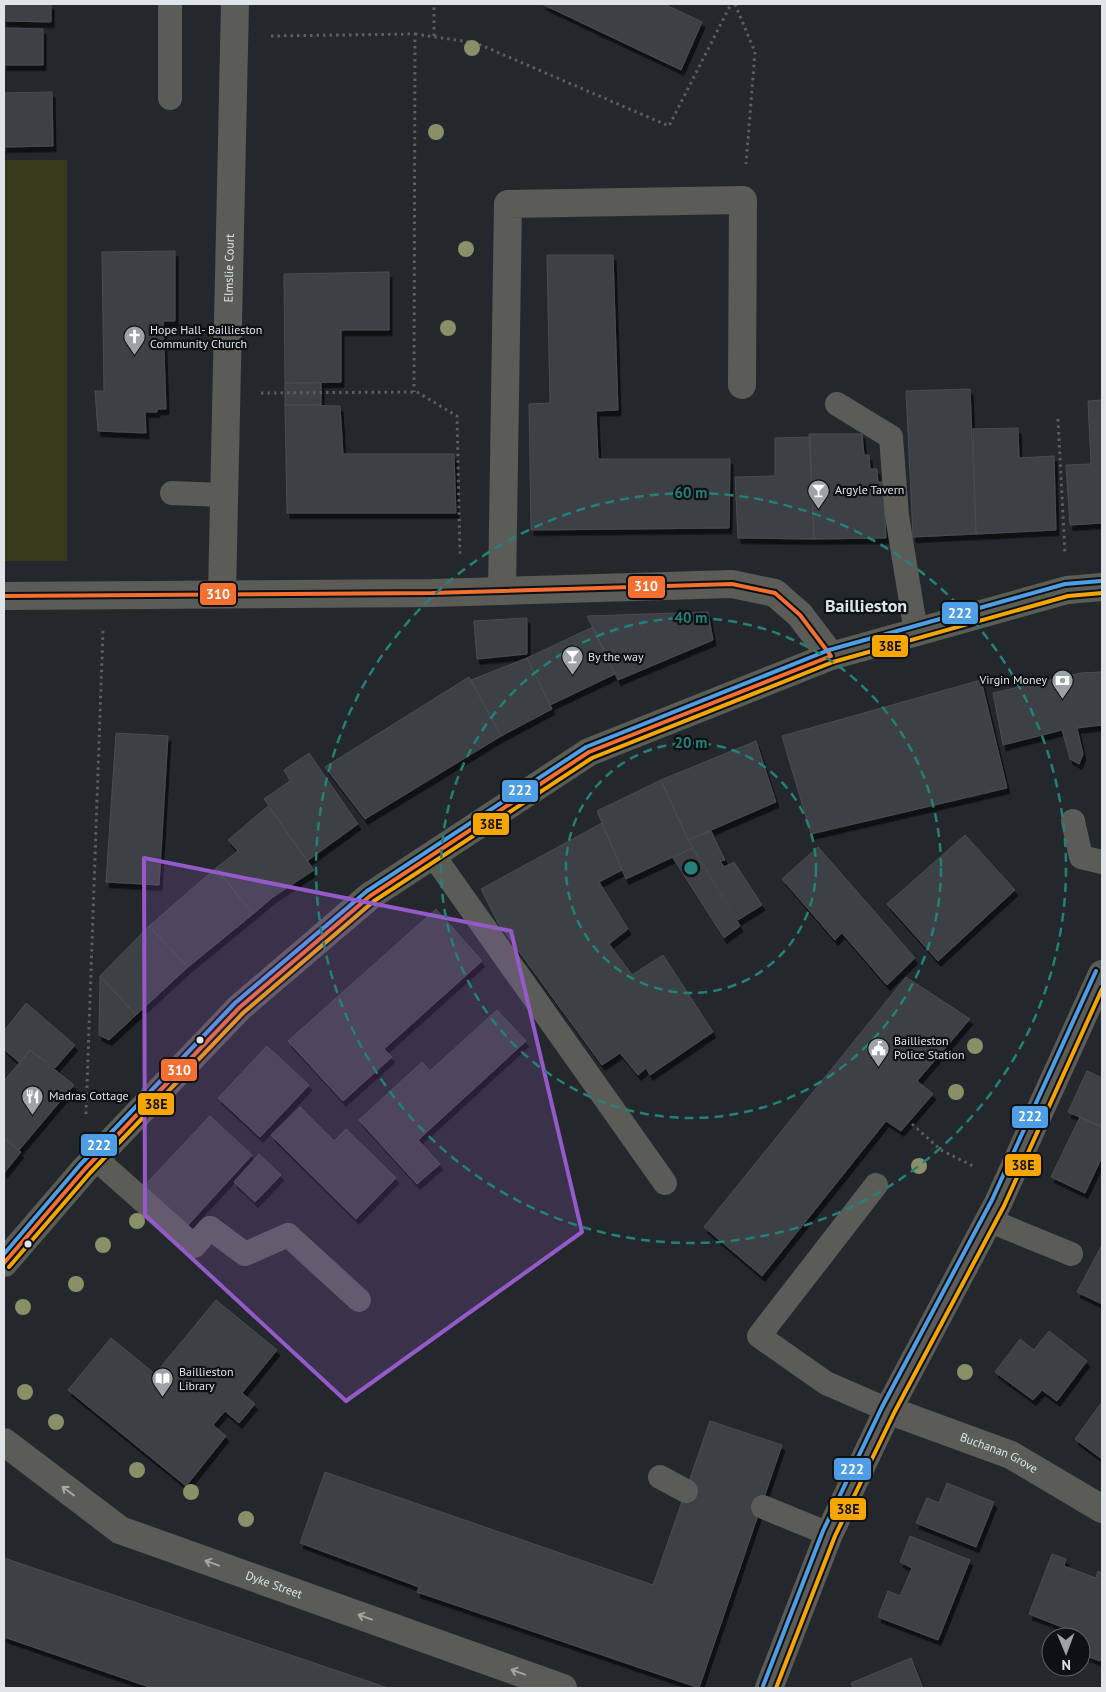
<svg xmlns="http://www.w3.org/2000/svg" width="1106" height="1692" viewBox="0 0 1106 1692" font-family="'PT Sans',sans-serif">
	<defs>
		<filter id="shadow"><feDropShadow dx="3" dy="5.5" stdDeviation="0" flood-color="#0009"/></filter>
	</defs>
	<rect width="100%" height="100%" fill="#24282c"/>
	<path fill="#373b1c" d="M4,160h63v401h-63z"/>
	<path fill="#3c4144" stroke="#494d50" filter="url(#shadow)" d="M4,4h47v18l-47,-1z
		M542,4h122l38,18 -21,48z
		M4,28l39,1v36h-39z
		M52,92l1,54 -49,1v-54z
		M175,251v70h-12l3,88h-9v3h-12l1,21 -48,-2 -3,-40h9l-2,-139z
		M547,255h66l5,155 -22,1 2,48h132l-1,69 -198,2 -2,-126 21,-1z
		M389,272v58h-48v52l-56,1 -1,-109z
		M285,383h36v22h-36z
		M970,389l6,145 -63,3 -7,-146z
		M1102,400v123l-32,2 -4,-60 25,-1 -3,-63z
		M285,405l55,1 3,48h111l2,59h-169z
		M1018,428l1,30 35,-2 2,74 -80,4 -3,-105z
		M809,434h53l2,21h5l1,14h7l1,13h5l3,56 -72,1z
		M810,437l4,102 -76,-1 -3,-61 40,-1v-38z
		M708,612l5,28 -95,40 -31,-64z
		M527,618v36l-50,5 -3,-38z
		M593,627l22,47 -65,31 -23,-47z
		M527,658l25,51 -51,27 -30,-56z
		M1102,669v56l-25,3 6,26 -4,10 -9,-5 -8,-29 -59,15 -10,-52 88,-20 20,-1z
		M469,677l32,59 -136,83 -40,-52z
		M981,680l26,108 -196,46 -29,-98z
		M116,733l52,3 -9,149 -53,-3z
		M756,741l20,61 -88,38 -27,-60z
		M309,753l49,71 -51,37 -43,-62 26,-18 -6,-11z
		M661,780l31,68 -66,31 -29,-68z
		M268,806l46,64 -41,27 -20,17 -37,-46 22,-17 -10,-11z
		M602,823l20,47 -23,12 29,47 -19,15 23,31 31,-20 50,77 -63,43 -4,-7 -8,7 -18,-22 -18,12 -104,-142 -17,-34z
		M711,831l14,29 -5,1 4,6 10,-5 28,43 -24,15 -50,-80z
		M965,835l50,55 -77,71 -51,-57z
		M818,847l97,111 -28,27 -45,-52 -7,7 -53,-61z
		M692,848l48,78 -16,12 -51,-80z
		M216,868l37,46 -65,53 -39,-41z
		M436,909l46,52 -98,88 8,8 -49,44 -55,-60z
		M149,926l39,41 -52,48 -36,-39z
		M100,976l36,39 -27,25 -10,-5z
		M906,977l64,42 -53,62 16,13 -32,37 -15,-10 -124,155 -58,-49z
		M26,1003l49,42 -20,23 -25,-18 -10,13 -16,-14v-18z
		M497,1010l29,31 -108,99 22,24 -23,20 -58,-64 63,-58 8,9z
		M267,1046l42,39 -49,52 -42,-39z
		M30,1050l44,35 -55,65 -15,-12v-57z
		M1087,1071l15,7v49l-34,-15z
		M300,1107l34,34 12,-12 50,49 -40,41 -85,-84z
		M210,1116l42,39 -64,70 -44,-39z
		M1080,1117l22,10v30l-17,36 -34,-16z
		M4,1138l17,14 -17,21z
		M259,1154l22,21 -26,27 -21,-20z
		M1102,1245v59l-25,-12z
		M216,1300l61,50 -35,43 13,11 -16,19 -14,-12 -12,14 13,11 -40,50 -118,-96 43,-52 44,36z
		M1049,1331l38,30 -30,40 -15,-11 -9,10 -38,-28 25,-33 14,11z
		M1102,1402v57l-27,-20z
		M710,1421l72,24 -83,243 -282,-96 2,-5 -119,-44 25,-71 328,113z
		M947,1483l47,19 -18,45 -60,-24 11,-25 12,5z
		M910,1536l60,24 -32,80 -60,-23 10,-26 12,5 12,-28 -12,-6z
		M1052,1554l14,5 -2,7 32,12 2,-7 4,2v81l-2,7 -19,-7v-17h-11l2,-6 -43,-17z
		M4,1558l384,130h-236l-148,-51z
		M911,1658l12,30h-70l-2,-5z"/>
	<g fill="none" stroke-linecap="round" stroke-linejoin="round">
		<path stroke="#5d5f5c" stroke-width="3" stroke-dasharray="2.5 4" stroke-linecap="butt" d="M735,4l20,48 -9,112
			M415,34l61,9 193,83 62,-122
			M271,36l144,-2 -1,358
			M434,36v-32
			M261,393l156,-1 40,24 3,141
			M1058,419l7,135
			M86,1114l17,-484
			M912,1124l29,26 34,17"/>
		<path stroke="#5b5c58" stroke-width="24" d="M170,98v-94
			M837,404l54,33 6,79 19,116
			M172,493l52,2
			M1073,821l8,36 21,5
			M433,855l232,328
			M95,1158l99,88 16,-18 35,26 43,-19 71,65
			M876,1185l-117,151 67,47 62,27
			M988,1220l83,34
			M660,1477l26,14
			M763,1507l66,27"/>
		<g stroke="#5b5c58" stroke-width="28">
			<path d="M502,591l6,-387 235,-4 -1,185"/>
			<path id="s1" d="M222,593l13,-589"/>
			<path id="s2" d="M888,1410l123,45 91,54"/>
			<path id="s3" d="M4,1442l116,88 443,158"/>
			<path d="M769,1688l60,-154 59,-124 110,-207 104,-229"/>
		</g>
		<path stroke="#5b5c58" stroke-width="28" d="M4,596l428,-3 300,-9 43,9 25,22 31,41"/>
		<path stroke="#5a5d54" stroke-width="28" d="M4,1263l81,-94 154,-161 131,-112 219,-144 242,-96 236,-66 35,-3"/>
		<defs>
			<path id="bus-1" d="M4,596l428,-3 300,-9 43,9 25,22 31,41
				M4,1263l81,-94 154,-161 131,-112 219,-144 242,-96"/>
			<path id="bus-2" d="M9,1267l81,-94 153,-160 131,-112 218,-143 241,-96 235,-66 34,-3
				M776,1688l59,-152 59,-123 110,-207 98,-217"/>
			<path id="bus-3" d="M4,1254l76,-89 155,-162 132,-112 219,-144 243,-97 236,-66 36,-3
				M763,1686l60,-155 59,-124 110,-207 104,-229"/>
		</defs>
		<use href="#bus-1" stroke="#0d1113" stroke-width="8"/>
		<use href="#bus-2" stroke="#0d1113" stroke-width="8"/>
		<use href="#bus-3" stroke="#0d1113" stroke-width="8"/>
		<use href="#bus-1" stroke="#f46f30" stroke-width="4"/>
		<use href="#bus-2" stroke="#f7a600" stroke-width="4"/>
		<use href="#bus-3" stroke="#4d9ee5" stroke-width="4"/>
	</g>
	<g fill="#899067">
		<circle cx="472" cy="48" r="8"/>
		<circle cx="436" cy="132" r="8"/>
		<circle cx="466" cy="249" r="8"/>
		<circle cx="448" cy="328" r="8"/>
		<circle cx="975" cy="1046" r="8"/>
		<circle cx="956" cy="1092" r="8"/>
		<circle cx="919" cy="1166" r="8"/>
		<circle cx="137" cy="1221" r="8"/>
		<circle cx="103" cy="1245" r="8"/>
		<circle cx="76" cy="1284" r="8"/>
		<circle cx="23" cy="1307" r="8"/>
		<circle cx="965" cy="1372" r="8"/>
		<circle cx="25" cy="1392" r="8"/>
		<circle cx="56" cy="1422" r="8"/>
		<circle cx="137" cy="1470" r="8"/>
		<circle cx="191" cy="1492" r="8"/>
		<circle cx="246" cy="1519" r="8"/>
	</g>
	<defs><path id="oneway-shaft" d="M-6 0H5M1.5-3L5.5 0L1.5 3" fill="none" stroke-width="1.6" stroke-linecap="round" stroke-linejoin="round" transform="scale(1.25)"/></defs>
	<g stroke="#a3a7a7">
		<use href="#oneway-shaft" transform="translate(68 1491) rotate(-143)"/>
		<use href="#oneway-shaft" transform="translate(212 1563) rotate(-160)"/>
		<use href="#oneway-shaft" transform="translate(365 1617) rotate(-160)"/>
		<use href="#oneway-shaft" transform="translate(518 1672) rotate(-160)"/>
	</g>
	<path fill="#945ac9" fill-opacity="0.2" stroke="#945ac9" stroke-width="4" stroke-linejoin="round" d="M144,858l367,73 71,301 -236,169 -201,-186z"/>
	<g fill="none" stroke="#24817a" stroke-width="2.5" stroke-dasharray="9 6">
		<circle cx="691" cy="868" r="125"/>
		<circle cx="691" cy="868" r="250"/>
		<circle cx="691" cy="868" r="375"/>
	</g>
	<defs>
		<symbol id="church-pin" viewBox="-11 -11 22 30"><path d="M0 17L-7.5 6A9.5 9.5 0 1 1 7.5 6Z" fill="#9da2a6" stroke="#0d1113"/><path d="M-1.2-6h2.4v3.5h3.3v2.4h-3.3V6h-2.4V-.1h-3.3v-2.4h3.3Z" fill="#fff"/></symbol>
		<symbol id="bar-pin" viewBox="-11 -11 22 30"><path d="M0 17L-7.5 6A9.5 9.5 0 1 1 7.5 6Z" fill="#9da2a6" stroke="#0d1113"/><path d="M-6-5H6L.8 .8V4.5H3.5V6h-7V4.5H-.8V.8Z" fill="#fff"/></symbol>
		<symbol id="bank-pin" viewBox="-11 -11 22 30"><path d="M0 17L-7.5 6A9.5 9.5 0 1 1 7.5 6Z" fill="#9da2a6" stroke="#0d1113"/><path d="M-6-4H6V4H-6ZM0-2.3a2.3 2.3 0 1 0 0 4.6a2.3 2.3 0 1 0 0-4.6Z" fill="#fff"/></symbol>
		<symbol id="civic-pin" viewBox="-11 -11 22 30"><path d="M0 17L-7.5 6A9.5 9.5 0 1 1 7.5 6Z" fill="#9da2a6" stroke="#0d1113"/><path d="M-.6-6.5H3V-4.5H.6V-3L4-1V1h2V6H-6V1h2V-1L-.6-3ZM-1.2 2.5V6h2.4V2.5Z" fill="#fff"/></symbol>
		<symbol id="restaurant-pin" viewBox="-11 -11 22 30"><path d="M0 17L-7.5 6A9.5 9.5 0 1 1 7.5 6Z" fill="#9da2a6" stroke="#0d1113"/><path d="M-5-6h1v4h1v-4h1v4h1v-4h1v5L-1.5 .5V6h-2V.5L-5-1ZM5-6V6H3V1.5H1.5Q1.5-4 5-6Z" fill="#fff"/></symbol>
		<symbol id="library-pin" viewBox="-11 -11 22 30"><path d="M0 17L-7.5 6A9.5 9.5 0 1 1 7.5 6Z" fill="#9da2a6" stroke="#0d1113"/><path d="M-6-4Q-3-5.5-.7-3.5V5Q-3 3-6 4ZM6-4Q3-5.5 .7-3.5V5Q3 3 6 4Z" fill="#fff"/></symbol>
	</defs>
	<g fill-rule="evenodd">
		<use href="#church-pin" x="122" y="324" width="25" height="34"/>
		<use href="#bar-pin" x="806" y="478" width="25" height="34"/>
		<use href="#bar-pin" x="560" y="644" width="25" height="34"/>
		<use href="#bank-pin" x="1050" y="668" width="25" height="34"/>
		<use href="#civic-pin" x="866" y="1036" width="25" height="34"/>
		<use href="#restaurant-pin" x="20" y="1084" width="25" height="34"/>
		<use href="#library-pin" x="150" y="1366" width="25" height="34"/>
	</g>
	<g fill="#dee4e8" stroke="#0d1113" stroke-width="2">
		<circle cx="200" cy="1040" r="4.5"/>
		<circle cx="28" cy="1244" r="4.5"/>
	</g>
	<g text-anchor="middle" stroke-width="4.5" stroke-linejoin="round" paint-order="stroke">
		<g font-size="12" fill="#dee4e8" stroke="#0d1113">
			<text dy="4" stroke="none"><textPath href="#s1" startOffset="325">Elmslie Court</textPath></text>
			<text dy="4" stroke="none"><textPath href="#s2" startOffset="119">Buchanan Grove</textPath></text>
			<text dy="4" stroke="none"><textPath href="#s3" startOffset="309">Dyke Street</textPath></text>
		</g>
		<g font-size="12" fill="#dee4e8" stroke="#0d1113" text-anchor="start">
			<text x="150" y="334">Hope Hall- Baillieston<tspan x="150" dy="14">Community Church</tspan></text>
			<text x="835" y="494">Argyle Tavern</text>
			<text x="588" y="661">By the way</text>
			<text x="1047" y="684" text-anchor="end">Virgin Money</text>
			<text x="894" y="1045">Baillieston<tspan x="894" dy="14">Police Station</tspan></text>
			<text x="49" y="1100">Madras Cottage</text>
			<text x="179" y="1376">Baillieston<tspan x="179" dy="14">Library</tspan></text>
		</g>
		<g font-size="18" font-weight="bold" fill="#dae5ed" stroke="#0d1113">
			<text x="866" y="612">Baillieston</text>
		</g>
	</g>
	<circle cx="691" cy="868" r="8" fill="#24817a" stroke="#0d1113" stroke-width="2.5"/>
	<g font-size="15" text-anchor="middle" font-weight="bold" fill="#24817a" stroke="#0d1113" stroke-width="4.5" stroke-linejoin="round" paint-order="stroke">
		<text x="691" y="498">60 m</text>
		<text x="691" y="623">40 m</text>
		<text x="691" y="748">20 m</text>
	</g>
	<g stroke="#0d1113" stroke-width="2">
		<rect x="627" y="575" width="39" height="24" rx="5" fill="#f46f30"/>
		<rect x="199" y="582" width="38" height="24" rx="5" fill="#f46f30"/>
		<rect x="941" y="601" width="38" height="24" rx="5" fill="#4d9ee5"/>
		<rect x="871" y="634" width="38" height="24" rx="5" fill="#f7a600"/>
		<rect x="501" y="779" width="38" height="24" rx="5" fill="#4d9ee5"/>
		<rect x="472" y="812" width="38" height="24" rx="5" fill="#f7a600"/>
		<rect x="160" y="1058" width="38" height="24" rx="5" fill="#f46f30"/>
		<rect x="137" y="1092" width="38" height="24" rx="5" fill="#f7a600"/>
		<rect x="1011" y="1105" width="38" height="24" rx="5" fill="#4d9ee5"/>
		<rect x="80" y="1133" width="38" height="24" rx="5" fill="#4d9ee5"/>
		<rect x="1004" y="1153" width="38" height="24" rx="5" fill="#f7a600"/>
		<rect x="833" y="1457" width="39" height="24" rx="5" fill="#4d9ee5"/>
		<rect x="829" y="1497" width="38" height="24" rx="5" fill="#f7a600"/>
	</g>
	<g font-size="14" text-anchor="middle" font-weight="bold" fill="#fff">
		<text x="646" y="591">310</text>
		<text x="218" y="599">310</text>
		<text x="960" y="618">222</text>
		<text x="520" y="795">222</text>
		<text x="179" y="1075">310</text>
		<text x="1030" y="1121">222</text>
		<text x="99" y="1150">222</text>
		<text x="852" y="1474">222</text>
	</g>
	<g font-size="14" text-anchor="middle" font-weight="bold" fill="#111">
		<text x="890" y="651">38E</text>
		<text x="491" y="829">38E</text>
		<text x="156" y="1109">38E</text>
		<text x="1023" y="1170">38E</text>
		<text x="848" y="1514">38E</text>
	</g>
	<rect width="1106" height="1692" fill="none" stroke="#dee4e8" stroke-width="10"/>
	<g transform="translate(1066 1652) rotate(179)"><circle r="24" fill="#0d1113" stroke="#616568"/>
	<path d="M0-4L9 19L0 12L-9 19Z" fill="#9da2a6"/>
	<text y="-8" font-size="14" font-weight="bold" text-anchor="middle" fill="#dee4e8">N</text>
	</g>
</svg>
